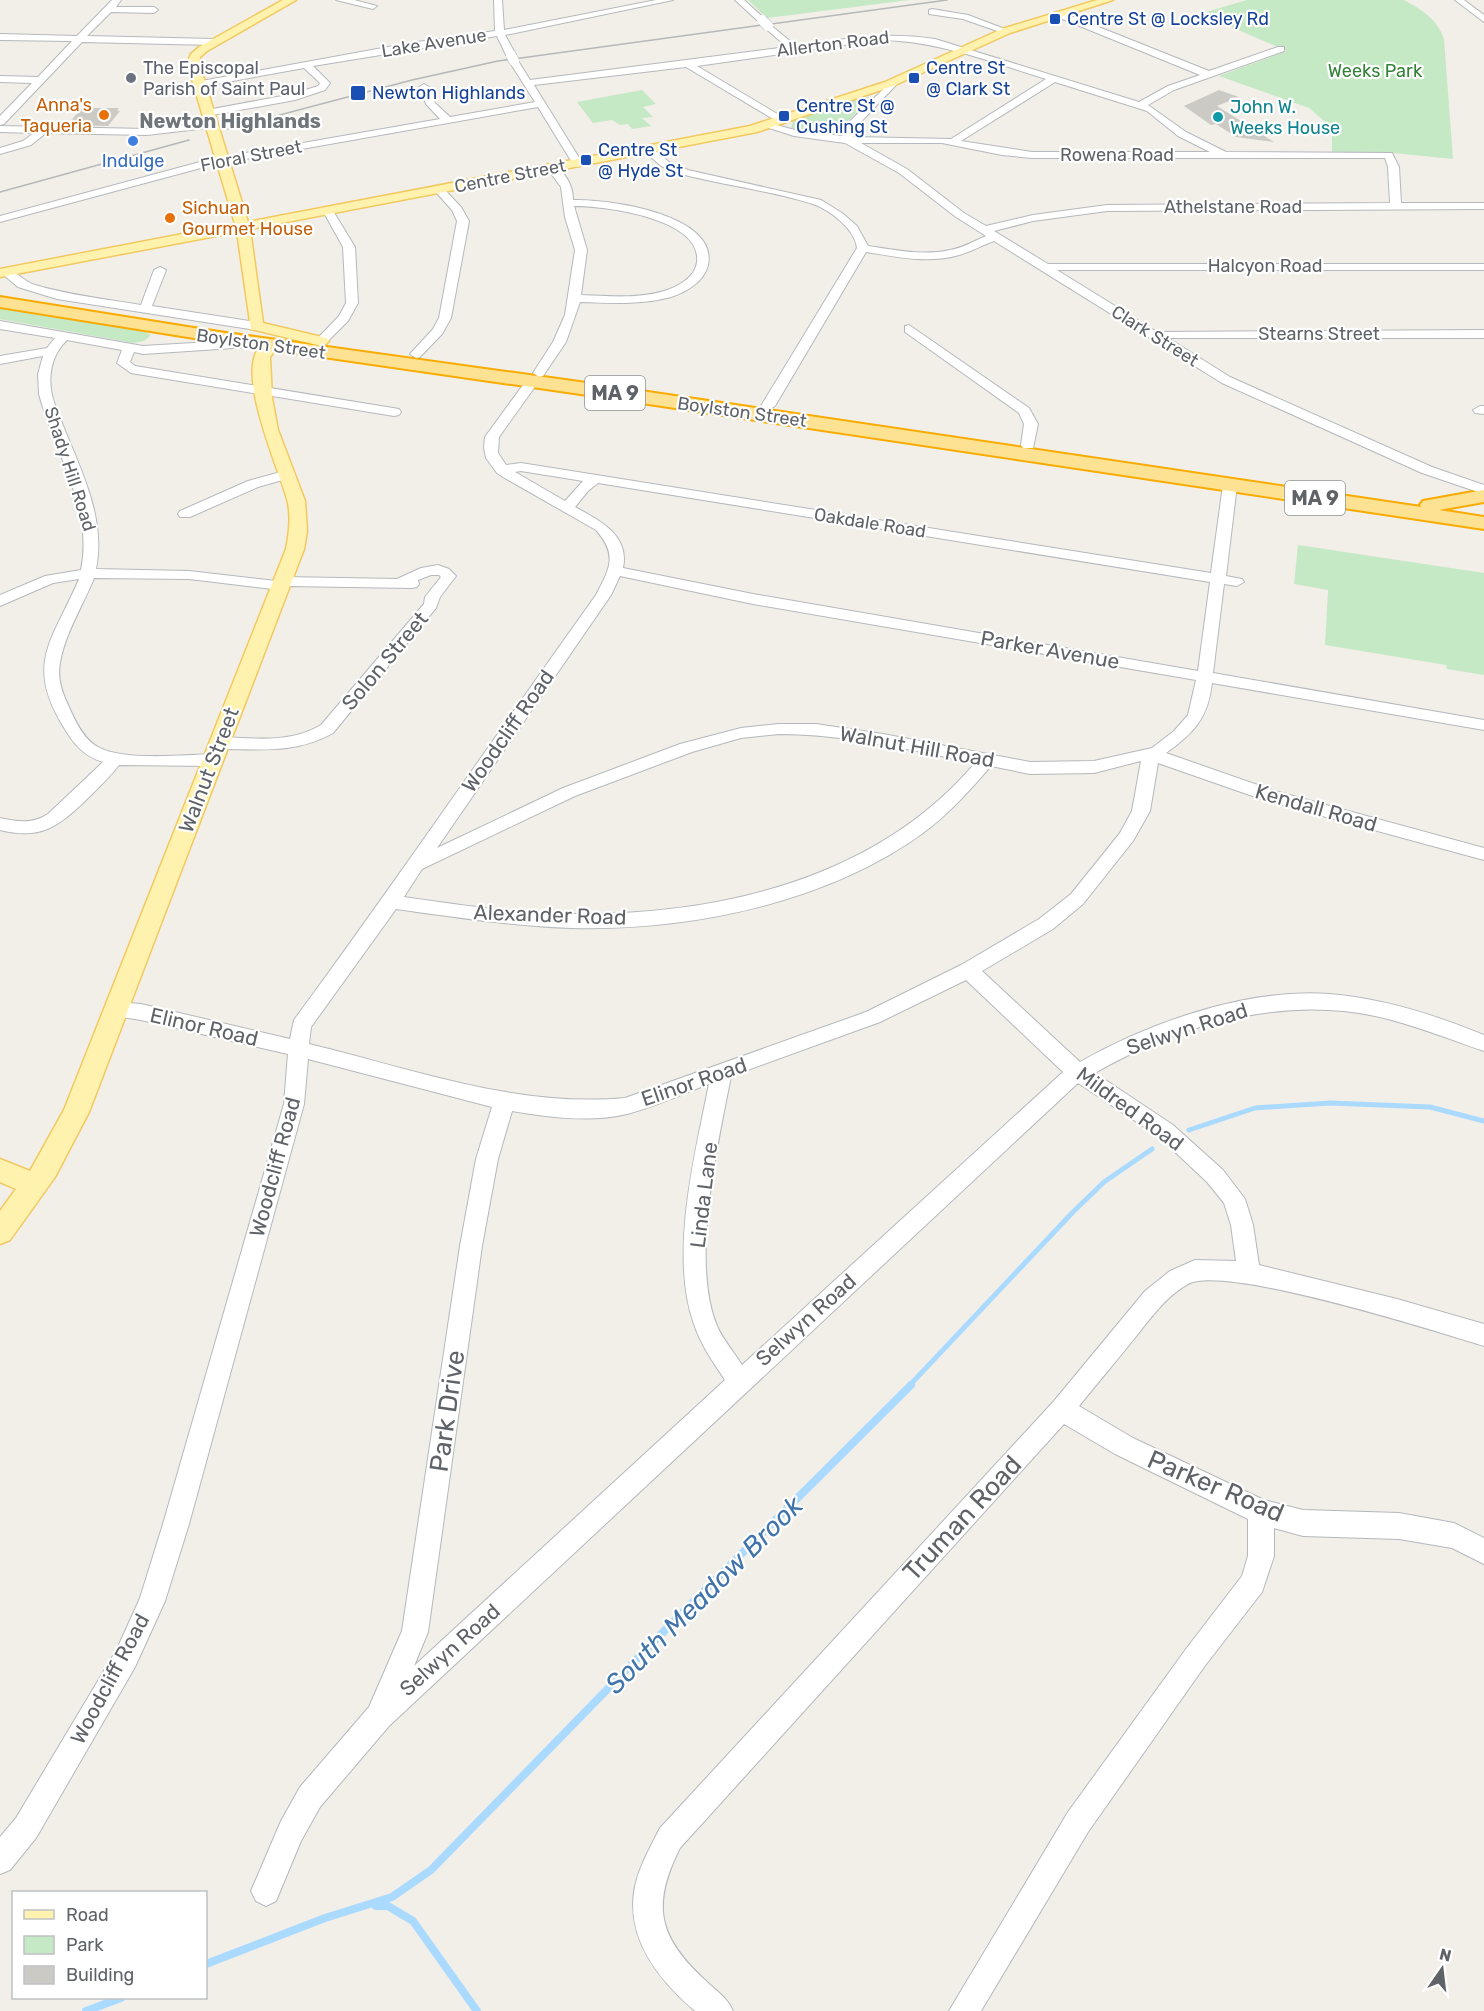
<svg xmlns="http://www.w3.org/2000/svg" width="1484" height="2011" viewBox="0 0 1484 2011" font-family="Rubik,sans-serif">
	<rect width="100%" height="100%" fill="#f1efe8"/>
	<path fill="#c5e8c5" d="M748,0h161l-142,18z
		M1247,0h157c17,9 34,20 40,39l9,120 -70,-7h-51v-24l-23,-20 -90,-32 68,-25 -77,-33 6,-2 -10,-4z
		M642,90l14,14 -13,3 10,10 -11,1 9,8 -19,3 -4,-5 -8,1 -8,-5 -19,3 -16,-21z
		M865,97h7l-38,38 -43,-7 2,-7z
		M0,306l143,25 8,4 -7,6 -11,2 -133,-24z
		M1298,545l186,28v102l-37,-6 -1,-4 -121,-20 3,-55 -34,-6z"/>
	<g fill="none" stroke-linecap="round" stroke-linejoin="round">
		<path stroke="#aadaff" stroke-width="5" d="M1189,1130l66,-22 75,-5 100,4 54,14
			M909,1386l164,-174 31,-30 48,-33"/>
		<path stroke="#aadaff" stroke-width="8" d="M376,1906h12l25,15 64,90
			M206,1964l119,-46 67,-21 39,-27 240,-246 240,-239
			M86,2011l35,-13"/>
	</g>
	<path fill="#cccac5" d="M1219,90l20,7 -22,9 57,36 -38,-5 -20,-13 -5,1 -27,-19z
		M82,108h37l-2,3h3l-12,15 -41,-1z"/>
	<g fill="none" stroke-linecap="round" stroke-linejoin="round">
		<defs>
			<path id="minor" d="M112,0h9l-5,7h38l4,3 -4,3 -43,-1 -24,24 127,3 5,3 -5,3 -132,-3 -78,82 -4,1v-9l32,-33 -32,-1v-6l38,1 34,-36 -72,-1v-6l77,2z
				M336,0h18l23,6 -4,3z
				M494,0h8l2,30 152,-30h17l-168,35 11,20 -5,3 -5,-3 -9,-19 -184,30 17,17 -5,7 -30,10 -88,16 -5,-3 5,-3 86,-16 25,-8 2,-3 -16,-15 -105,19 -3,-1v-4l214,-39 85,-12z
				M735,0h9l22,20 -7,2z
				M1455,0h9l20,15v7z
				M932,9l36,6 42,16 -4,3 -43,-15 -34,-5v-4z
				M1055,12h6l148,59 69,-24h6v4l-110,39 -26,15 38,27 40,20 166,1 7,14 2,36h83v6l-377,2 -74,10 -39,10 54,33h436v6h-427l100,62 327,-2v8h-316l62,39 202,90 52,18v9l-62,-21 -200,-90 -228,-142c-12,4 -23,11 -35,14 -30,9 -62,2 -93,-3l-91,154 -7,4 -5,-1 -2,-3 96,-158c-2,-19 -27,-38 -44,-44 -41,-13 -90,-19 -132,-30l-20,-8 -18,-16 9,-2 17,14 19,8 133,30 21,13 15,13 11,20c27,4 56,10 82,4 13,-2 24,-9 36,-14l-30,-19 -57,-44 -54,-30 -51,-7 -34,-11 5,-3 30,8 47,6 6,-13 46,-44 3,1v4l-41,43 -3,10 98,2 95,-60c-55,-17 -110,-39 -168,-39l-181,26 87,52v4l-4,1 -94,-56 -152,18 49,79 -5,3 -5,-3 -35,-57 -326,58 -212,57v-6l211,-57 229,-40 -14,-15 -7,-17 5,-3 5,3 6,16 15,14 85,-15 -26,-41 5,-3 3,1 13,21 257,-33 -22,-19 -1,-2 4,-3 28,23c50,-7 88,-15 139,-7l204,63 29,-16 32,-11 -145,-59zM1055,82l92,29 31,25 32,16h-178l-71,-11zM861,143h81l60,12 30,3h353l3,9 2,36 -283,2 -74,10 -47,11 -22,-13 -57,-44z
				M211,122l5,3 -1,2 -68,8 -101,-2 -15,12 -31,9v-6l23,-7 11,-8 -34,-1v-6l147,3z
				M552,165c13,6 21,20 21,35 34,-1 146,14 135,65 -4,17 -22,27 -37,32 -30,8 -60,6 -91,5l-14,40 -23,34 -4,1 -6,-4 20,-31 12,-27 10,-65 -10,-33 -4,-30 -14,-19zM574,206c30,0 128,12 123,56 -2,16 -20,25 -33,29 -26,8 -56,5 -83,4l6,-45z
				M439,187l4,1 18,19 8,14 -18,97 -9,16 -22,23 -4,1 -6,-4 23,-25 6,-11 18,-97 -5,-11 -18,-20z
				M328,208l5,3 22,36 3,56 -10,18 -23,23 -4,1 -6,-4 24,-25 7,-13 -3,-56 -20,-36z
				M160,267l6,3 -14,36 104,16 6,4 -6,4 -199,-31 -39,-12 -18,-15 2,-2c12,-3 21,12 33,15 34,10 70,14 106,20l13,-35z
				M0,321l143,25 116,-7 4,1 2,3 -2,3 -120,8 -9,-2 -4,10 5,4 264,43 2,3 -2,3 -5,1 -263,-43 -14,-10 5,-13 -55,-10c-16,15 -20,38 -14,59 18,54 55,111 43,170l93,2 87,10 7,-4 114,2 24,-11 17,-3 11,4 7,7 -16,21 -4,11 -103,125c-36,21 -74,16 -114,16l-6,-2 -2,-4 2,-4 6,-2c35,1 70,7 102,-12l103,-121 1,-7 16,-20 -2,-2h-8l-13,5 1,4 -2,3 -5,1 -124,-2 -2,3 -5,1 -92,-11 -95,-1c-11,28 -29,55 -34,85 -3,15 2,30 9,44 6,14 15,33 29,40 24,14 86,8 114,7l6,2 2,4 -2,4 -6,2 -93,-1c-10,13 -21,23 -32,34 -29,28 -46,41 -87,31v-12c18,4 32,6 48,-4l55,-52c-20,-6 -30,-19 -40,-36 -39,-64 -9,-87 16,-147l-26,4 -53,23v-11l45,-19 36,-6c13,-62 -27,-118 -42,-176l-1,-20 5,-18 -43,8v-8l47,-8 8,-10 -55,-9z
				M909,325l120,83 9,16 -5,24h-10l-2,-3 3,-21 -5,-11 -114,-81v-6z
				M533,377l6,4 -40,56 -1,16 8,12 15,-2 690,110 12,-88 2,-3h10l2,3 -11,91 16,3 2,3 -7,4 -13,-2 -11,89 271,47v10l-272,-47c-4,35 -18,50 -46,70l109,38 209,57v12l-220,-60 -106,-37 -8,48 -17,30 -50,63 -30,25 -71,42 98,91c70,-40 168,-74 249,-68 53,4 106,21 155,41v16c-36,-12 -71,-27 -109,-35 -95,-20 -197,9 -280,57l78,52 50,45 22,29 8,26 6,40 138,34 87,25v22c-49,-15 -259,-82 -296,-62 -23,13 -38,35 -54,55 -18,22 -37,45 -55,67l54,32 131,62 39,10 96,3 55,10 30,15v26l-32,-16 -53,-9 -96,-3 -29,-8v28l-12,36 -58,75 -116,165 -107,179h-32l119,-199 118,-163 56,-73 6,-20v-37l-133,-65 -51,-30 -384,424c-29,57 -22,89 25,132 11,11 22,17 28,31h-38c-35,-30 -68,-70 -61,-119 3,-22 16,-44 26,-64l394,-427 91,-110 25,-20 25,-11 41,1 -5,-36 -7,-22 -17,-21 -48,-45 -81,-54 -689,643 -69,81 -19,34 -25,60 -10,5 -10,-5 -5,-10 30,-70 19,-34 69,-80 33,-76 58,-385 16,-87 16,-52 -184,-48 -4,45 -115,420 -24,77 -30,66 -99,171 -26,32 -10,4v-37l16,-19 101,-169 23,-51 23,-74 121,-420 4,-50 -147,-34 -32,-5 -3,-5 3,-5 7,-3 25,2 149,35 4,-19c103,-140 201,-284 302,-425 14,-27 22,-40 0,-65l-93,-53 -6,-4 -11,-15 -2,-10 1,-11 43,-59zM521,471l62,10 -18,20 -50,-29zM598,483l612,99 -12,89 -445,-77 -130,-26c7,-33 -24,-48 -48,-61l13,-16zM620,576l133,28 443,76 -8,35 -14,16 -22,17 -58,13 -64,1 -147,-28 -67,-10h-37l-38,4 -61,16 -117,44 -126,60 174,-253zM779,734c66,0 131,16 196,29 -97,115 -254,152 -399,151 -58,0 -115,-9 -172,-17l18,-28 153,-73 117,-44 49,-14zM1141,761l-9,50 -12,22 -49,61 -32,25 -78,46 -95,47 -241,86c-109,10 -212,-29 -316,-54l2,-17 85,-118c58,8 117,17 176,19 117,3 255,-25 351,-95 26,-19 47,-43 68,-67l39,8 64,-1zM966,980l97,92 -321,293c-8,-13 -19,-25 -25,-39 -27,-65 1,-182 14,-250l149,-54zM709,1084c-14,70 -40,171 -15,240 7,21 19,38 31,56l-311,286 14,-34 54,-386 16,-87 14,-48c35,6 79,12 115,3 28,-7 55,-20 82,-30z
				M1480,406h4v8l-9,-1 -2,-3z
				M288,470l5,1 2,3 -2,3 -35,10 -68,30h-10l-2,-3 2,-3 68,-30z"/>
			<path id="major" d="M283,0h13l-89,51 -7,6 -1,6 49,159 502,-96 135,-44 117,-53 95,-29h16l-103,33 -117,53 -136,46 -507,97 13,94 63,15 3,3 -3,3 -5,2 -70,-17 -14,-97 -237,45v-8l235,-45 -48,-161 4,-9 8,-7z
				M271,340l8,5 -9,12 2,41 6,32 27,71 2,30 -3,18 -215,563 -34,65 -45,63 -10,4v-33l16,-22 -16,-7v-23l30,12 34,-61 222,-561c3,-16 5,-30 2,-46 -5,-27 -65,-151 -17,-163z"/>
			<path id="highway" d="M0,297l219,35 389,54 813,121 -1,-2 3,-4 61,-11v12l-45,8 45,7v12l-876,-131 -389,-56 -219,-35z"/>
		</defs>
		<use href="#minor" stroke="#b5b8bc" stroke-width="2"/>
		<use href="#major" stroke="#f2c960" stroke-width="3"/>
		<use href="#highway" stroke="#f9ab00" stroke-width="4"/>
		<use href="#minor" fill="#fff" fill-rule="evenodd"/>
		<use href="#major" fill="#fff2af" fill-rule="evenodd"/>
		<use href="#highway" fill="#fde293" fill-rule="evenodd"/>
		<path stroke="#b6b7b8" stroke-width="1.5" d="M227,129l185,-49 86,-19 449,-61
			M0,192l189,-52"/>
		<defs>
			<path id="minor-bridge" d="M762,20l6,6
				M511,55l3,6"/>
		</defs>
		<use href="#minor-bridge" stroke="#b5b8bc" stroke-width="11" stroke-linecap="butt"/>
		<use href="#minor-bridge" stroke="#fff" stroke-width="10"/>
	</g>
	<g fill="#1a4fb4" stroke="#fff" stroke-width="2">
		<rect x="1049" y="13" width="12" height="12" rx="3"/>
		<rect x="908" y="72" width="12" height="12" rx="3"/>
		<rect x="350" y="85" width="16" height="16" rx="3"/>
		<rect x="778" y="110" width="12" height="12" rx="3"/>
		<rect x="580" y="154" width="12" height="12" rx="3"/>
	</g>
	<circle fill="#6b7280" stroke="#fff" stroke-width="2" cx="131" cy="78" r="6"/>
	<g fill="#e8710a" stroke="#fff" stroke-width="2">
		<circle cx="104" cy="115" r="6"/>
		<circle cx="170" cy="218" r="6"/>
	</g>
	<circle fill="#0f9aa8" stroke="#fff" stroke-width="2" cx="1218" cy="117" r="6"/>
	<circle fill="#3f7fe0" stroke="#fff" stroke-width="2" cx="133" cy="141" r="6"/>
	<g text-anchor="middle" stroke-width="4.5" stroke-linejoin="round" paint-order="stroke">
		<g font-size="18" fill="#164399" stroke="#fff" text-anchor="start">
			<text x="1067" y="25">Centre St @ Locksley Rd</text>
			<text x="926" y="74">Centre St<tspan x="926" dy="21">@ Clark St</tspan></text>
			<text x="372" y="99">Newton Highlands</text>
			<text x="796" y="112">Centre St @<tspan x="796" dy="21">Cushing St</tspan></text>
			<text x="598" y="156">Centre St<tspan x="598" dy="21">@ Hyde St</tspan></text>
		</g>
		<g font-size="18" fill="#5f6368" stroke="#fff">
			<text transform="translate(434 43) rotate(-9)" y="6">Lake Avenue</text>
			<text transform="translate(833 44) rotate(-7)" y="6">Allerton Road</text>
			<text x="1117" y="161">Rowena Road</text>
			<text transform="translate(251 156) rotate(-11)" y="6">Floral Street</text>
			<text transform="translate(510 176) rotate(-11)" y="6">Centre Street</text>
			<text x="1233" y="213">Athelstane Road</text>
			<text x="1265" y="272">Halcyon Road</text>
			<text x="1319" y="340">Stearns Street</text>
			<text transform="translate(1155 336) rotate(32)" y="6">Clark Street</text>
			<text transform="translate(261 344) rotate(8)" y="6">Boylston Street</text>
			<text transform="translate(742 412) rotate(8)" y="6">Boylston Street</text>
			<text transform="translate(70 469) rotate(72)" y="6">Shady Hill Road</text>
			<text transform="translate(870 523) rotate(9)" y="6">Oakdale Road</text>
		</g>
		<g font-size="18" fill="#5b616d" stroke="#fff" text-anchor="start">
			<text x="143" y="74">The Episcopal<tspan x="143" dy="21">Parish of Saint Paul</tspan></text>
		</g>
		<g font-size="18" fill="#348238" stroke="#fff">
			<text x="1375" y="77">Weeks Park</text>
		</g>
		<g font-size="18" fill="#c56008" stroke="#fff" text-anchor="end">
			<text x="92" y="111">Anna's<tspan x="92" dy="21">Taqueria</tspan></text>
			<text x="182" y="214" text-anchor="start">Sichuan<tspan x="182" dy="21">Gourmet House</tspan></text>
		</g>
		<g font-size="18" fill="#0d838f" stroke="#fff" text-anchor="start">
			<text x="1230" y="113">John W.<tspan x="1230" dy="21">Weeks House</tspan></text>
		</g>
		<g font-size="18" fill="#366cbe" stroke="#fff">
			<text x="133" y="167">Indulge</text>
		</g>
		<g font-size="20" font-weight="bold" fill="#70757a" stroke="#fff">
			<text x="230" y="128">Newton Highlands</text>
		</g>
		<g fill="#fff" stroke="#8f9295" stroke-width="1.5">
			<rect x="585" y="376" width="60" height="34" rx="4.5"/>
			<rect x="1285" y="481" width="60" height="34" rx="4.5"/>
		</g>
		<g font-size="20" font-weight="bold" fill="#5f6368">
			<text x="615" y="400">MA 9</text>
			<text x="1315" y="505">MA 9</text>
		</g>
		<g font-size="21" fill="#5f6368" stroke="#fff">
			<text transform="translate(1050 650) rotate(10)" y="7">Parker Avenue</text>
			<text transform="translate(385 661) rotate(-50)" y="7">Solon Street</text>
			<text transform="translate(508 731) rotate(-55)" y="7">Woodcliff Road</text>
			<text transform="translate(917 747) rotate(10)" y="7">Walnut Hill Road</text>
			<text transform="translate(209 770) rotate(-69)" y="7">Walnut Street</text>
			<text transform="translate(1316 808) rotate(16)" y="7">Kendall Road</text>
			<text transform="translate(550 915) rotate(2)" y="7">Alexander Road</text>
			<text transform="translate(204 1027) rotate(13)" y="7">Elinor Road</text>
			<text transform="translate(1187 1029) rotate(-18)" y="7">Selwyn Road</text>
			<text transform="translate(694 1082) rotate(-19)" y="7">Elinor Road</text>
			<text transform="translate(1130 1109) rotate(36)" y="7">Mildred Road</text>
			<text transform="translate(275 1167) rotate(-75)" y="7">Woodcliff Road</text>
			<text transform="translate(704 1195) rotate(-83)" y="7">Linda Lane</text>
			<text transform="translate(806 1320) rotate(-42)" y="7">Selwyn Road</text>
			<text transform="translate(450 1650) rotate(-42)" y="7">Selwyn Road</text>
			<text transform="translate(110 1679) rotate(-62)" y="7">Woodcliff Road</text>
		</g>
		<g font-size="26" fill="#5f6368" stroke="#fff">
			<text transform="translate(447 1411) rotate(-82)" y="9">Park Drive</text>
			<text transform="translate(1216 1486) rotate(23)" y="9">Parker Road</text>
			<text transform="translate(962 1518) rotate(-47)" y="9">Truman Road</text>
		</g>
		<g font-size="27" font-style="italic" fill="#4174aa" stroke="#fff">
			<text transform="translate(704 1595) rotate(-45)" y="9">South Meadow Brook</text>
		</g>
	</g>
	<rect x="12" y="1891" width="195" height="108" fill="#ffffff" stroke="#bfc1c3" stroke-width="1.5"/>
	<rect x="24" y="1910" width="30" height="9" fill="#fff2af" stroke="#bfc1c3" stroke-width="1.5"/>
	<text x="66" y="1921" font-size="18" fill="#5f6368">Road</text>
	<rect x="24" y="1936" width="30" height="18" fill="#c5e8c5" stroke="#bfc1c3" stroke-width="1.5"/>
	<text x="66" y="1951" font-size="18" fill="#5f6368">Park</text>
	<rect x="24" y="1966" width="30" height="18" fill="#cccac5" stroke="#bfc1c3" stroke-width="1.5"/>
	<text x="66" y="1981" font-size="18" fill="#5f6368">Building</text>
	<g transform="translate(1442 1969) rotate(14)" stroke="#ffffff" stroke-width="4.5" paint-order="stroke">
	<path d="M0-4.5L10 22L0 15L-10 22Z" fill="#5f6368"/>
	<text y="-9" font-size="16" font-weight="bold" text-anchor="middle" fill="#5f6368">N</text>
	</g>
</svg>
